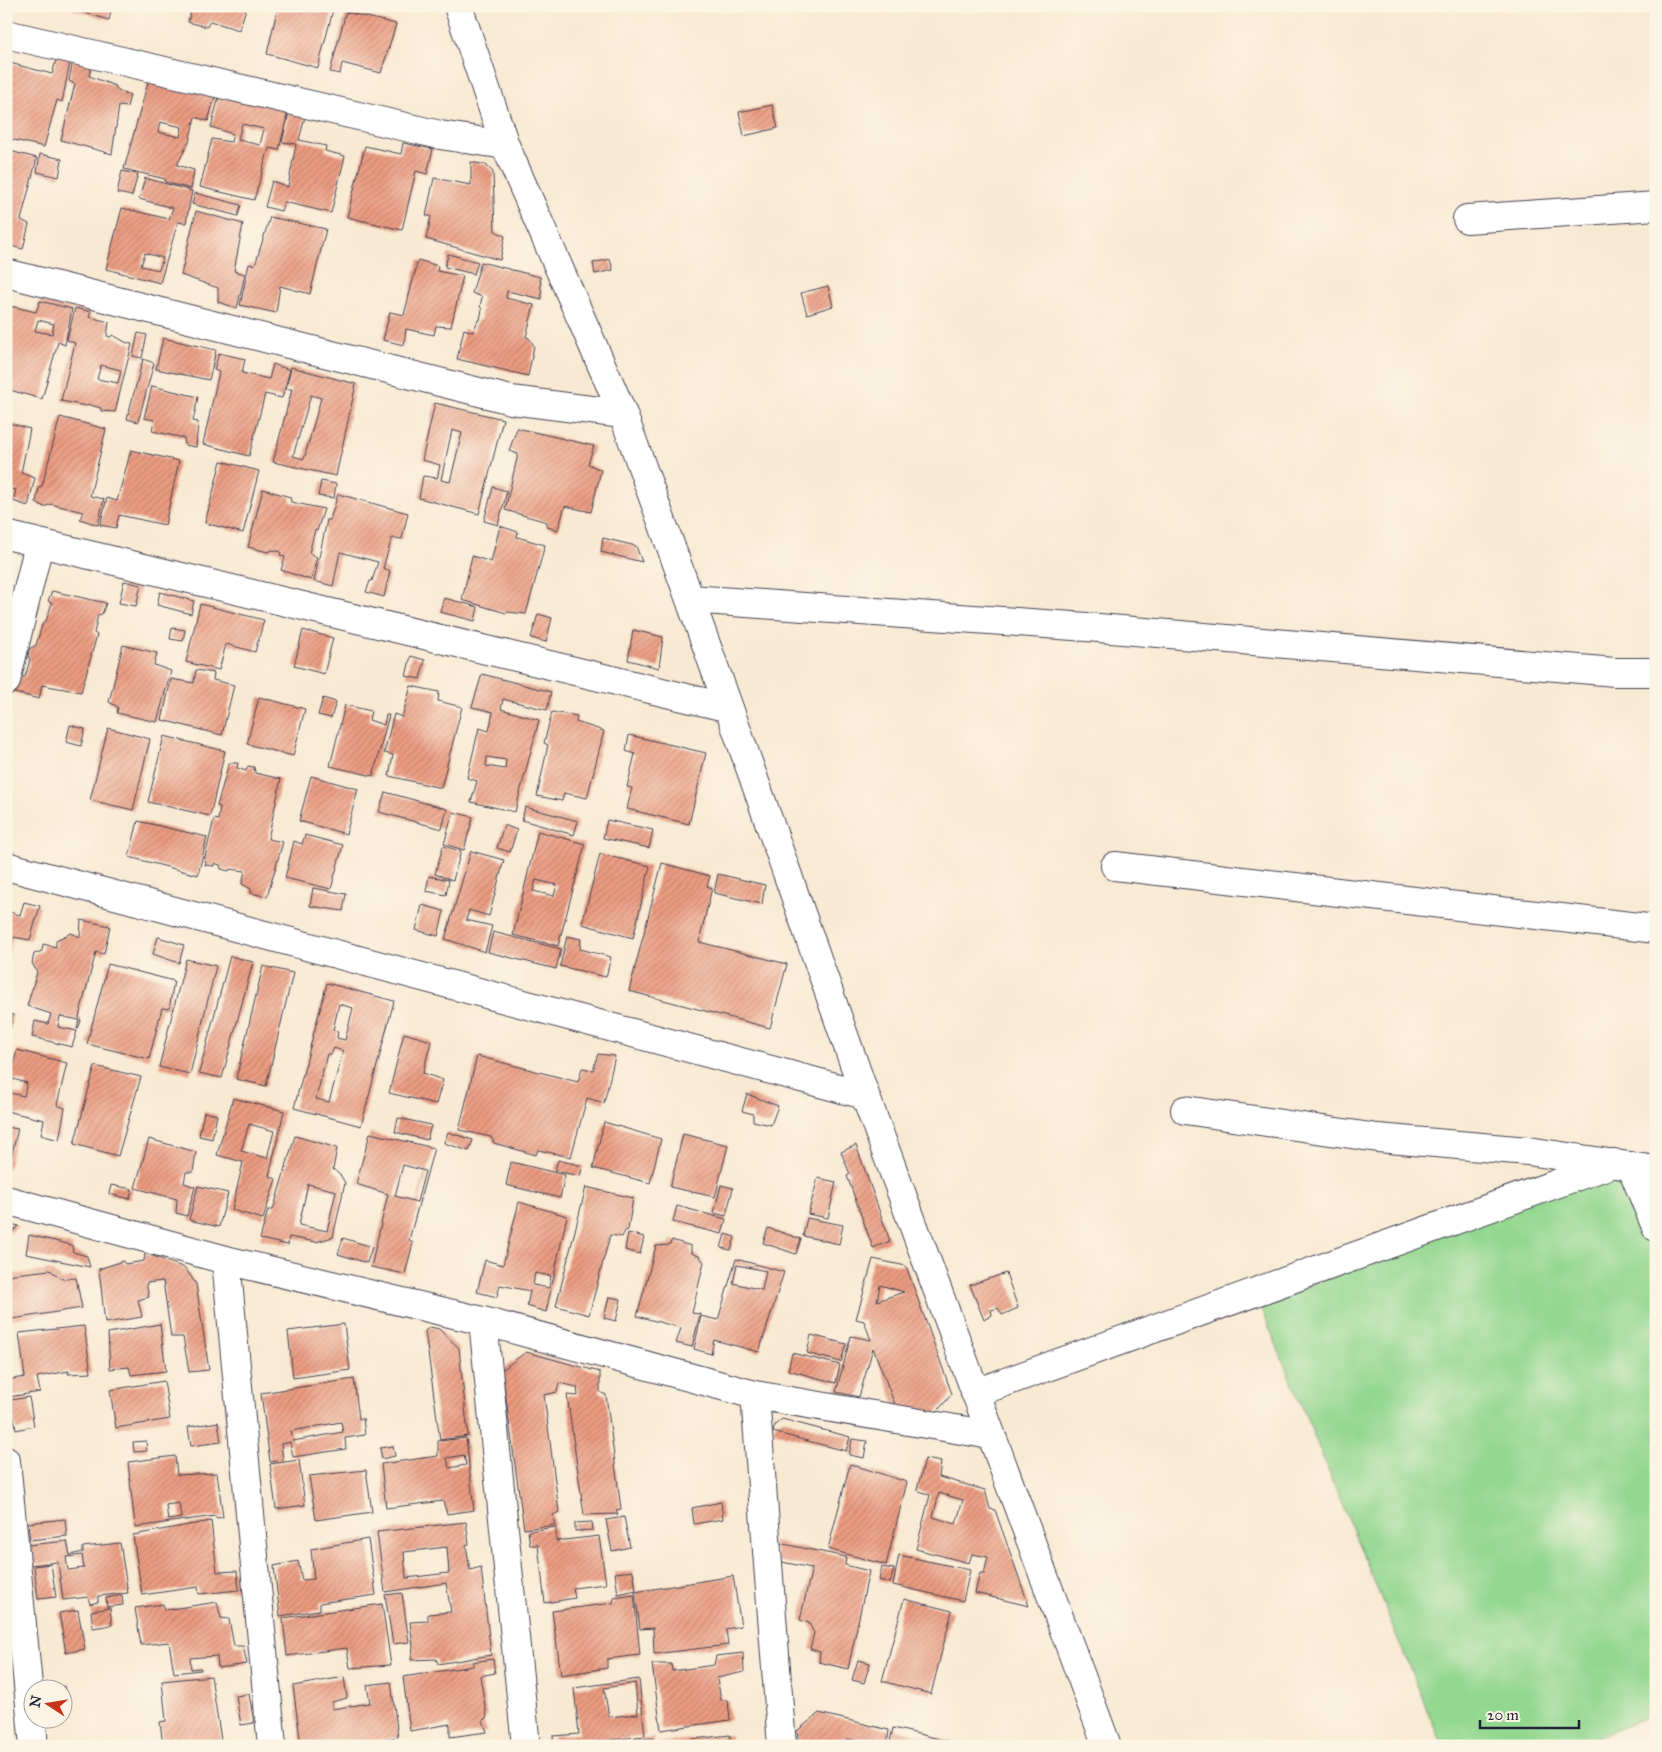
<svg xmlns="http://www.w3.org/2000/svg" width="1662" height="1752" viewBox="0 0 1662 1752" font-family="'IM FELL Great Primer',serif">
	<defs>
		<pattern id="building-hatch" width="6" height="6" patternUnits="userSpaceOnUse" patternTransform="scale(1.25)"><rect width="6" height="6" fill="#ec9c81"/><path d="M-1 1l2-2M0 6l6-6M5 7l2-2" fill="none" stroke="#bf7f6b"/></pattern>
	</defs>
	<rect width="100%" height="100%" fill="#fcf5e5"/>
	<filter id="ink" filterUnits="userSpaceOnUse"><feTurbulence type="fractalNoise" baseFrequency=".02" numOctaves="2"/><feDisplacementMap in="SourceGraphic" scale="10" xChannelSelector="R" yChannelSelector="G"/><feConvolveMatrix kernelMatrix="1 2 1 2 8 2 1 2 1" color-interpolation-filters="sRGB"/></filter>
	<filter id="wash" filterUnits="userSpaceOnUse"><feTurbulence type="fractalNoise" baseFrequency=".0096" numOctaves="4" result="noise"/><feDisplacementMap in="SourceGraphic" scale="20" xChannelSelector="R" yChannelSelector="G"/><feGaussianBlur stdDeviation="1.12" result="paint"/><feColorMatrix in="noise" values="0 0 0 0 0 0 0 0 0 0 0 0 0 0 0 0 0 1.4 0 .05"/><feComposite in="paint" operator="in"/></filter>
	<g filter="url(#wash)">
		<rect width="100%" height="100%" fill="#f8e9d2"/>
		<path fill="#92d78f" stroke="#5a7c65" d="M1615,1163l41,98v453l-80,32h-134l-182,-441z"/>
		<g id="blocks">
			<path fill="url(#building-hatch)" fill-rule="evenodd" d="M61,6h51l-3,14z
				M192,6h55l-8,24 -29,-9 -3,6 -19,-5z
				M278,6h56l-16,62 -51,-14z
				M346,12l50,12 -15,49 -39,-10 -2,11 -10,-2z
				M58,54l13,4 -9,44 -5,-2 -13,47 -38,-9v-76l46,12z
				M73,60l20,2 -4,14 26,10 3,5 12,4 -3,12 -8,-1 -7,48 -51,-14 14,-56 -6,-3z
				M150,75l66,18 -8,28 -13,-4 -6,25 -12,23 17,5 -3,19 -26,-7v-3l-41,-10zM160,122l22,5 -2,10 -22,-5z
				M221,89l68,18 -10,43 -10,-2 -15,52 -54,-13 12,-48 19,3 2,-8 -22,-7zM242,124l22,5 -4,16 -22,-5z
				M772,105l6,23 -34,8 -5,-24z
				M289,112l16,5 -6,23 27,6 -1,5 20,5 -14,57 -47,-11 -3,9 -16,-4 7,-26 16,6 8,-43 -14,-2z
				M403,143l30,6 -6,25 -11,-3 -14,59 -55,-13 18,-71 36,8z
				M6,150l31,8 -16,62 8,4 -6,25 -17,-4 4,-19 -4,-1z
				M40,154l22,5 -3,18 -22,-5z
				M471,162l15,3 7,7 2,59 10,5 -5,24 -74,-21 5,-23h-5l8,-38 37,7z
				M122,171l16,3 -6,22 -15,-3z
				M145,178l47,13 -6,32 -8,-1 -18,61 -54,-14 16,-61 47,11 4,-11 -34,-9zM145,253l18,5 -4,12 -18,-4z
				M195,193l46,12 -3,11 -46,-12z
				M196,211l47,13 -9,47 11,3 -8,34 -19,-6v-14l-37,-13z
				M270,217l56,12 -16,65 -30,-8 -4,27 -36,-8 9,-41 6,1z
				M448,254l30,8 -4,12 -29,-7z
				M610,259l3,11 -18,4 -2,-11z
				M418,260l20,6 -1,5 26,5 -12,51 -15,-1 -2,9 -28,-6 -2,16 -21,-5 7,-28 14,3z
				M481,262l59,15 2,22 -35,-8 -1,7 28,7 -8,32 3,1 5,8 -6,30 -71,-17 7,-30 9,3 5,-12h2l2,-11 -2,-2 2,-10 -10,-4z
				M828,286l5,20 -26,8 -6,-21z
				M40,301l32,8 -7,36 -7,-3 -16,57 -36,-10v-71l4,-12 26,6zM38,320l16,4 -2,10 -17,-3z
				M75,308l16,4 -2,5 20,5 -2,14 3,1 3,-2 12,7 7,2 -17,68 -14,-1v-3l-11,-3 -4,1 -25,-5 14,-58 -8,-3zM101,365l20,5 -3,13 -21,-4z
				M138,333l9,2 -5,23 -9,-2z
				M163,338l53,12 -7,30 -53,-11z
				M219,353l26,6 -3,14 27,6 4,-15 17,6 -8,28 -17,-4 -16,62 -46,-12 16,-72 -5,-2z
				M143,359l11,4 -16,59 -11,-3z
				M291,367l65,17 -20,92 -63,-14 19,-73h-6zM311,395l10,3 -17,61 -11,-3z
				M152,386l46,11 -5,24 5,1 -2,25 -11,-2 -1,-7 -32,-7 2,-11 -10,-2z
				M435,403l68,16 -24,95 -60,-16 4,-22 14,2 3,-13 -18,-5zM452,430l10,3 -12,49 -9,-2z
				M60,417l46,12 -16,67 14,3 -6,26 -18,-6 3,-7 -32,-8 -7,3 -8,-5 3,-15 3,-1z
				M6,422l24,7 -9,44 14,5 -7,28 -15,-5 3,-11 -10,-2z
				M517,428l77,18 -6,18 13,6 -10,42 -26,-6 -7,24 -11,-3v-5l-42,-12 13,-56 -9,-3z
				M131,450l48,11 -14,64 -46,-10 -3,13 -16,-3 7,-27 10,3z
				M221,461l38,10 -16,62 -38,-10z
				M321,481l15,3 -2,14 -16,-2z
				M493,487l14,4 -9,34 -14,-4z
				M263,489l27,8 1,5 33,7 -7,22 -2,-1 -6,23 8,4 -6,23 -30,-10 4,-13 -5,-2 1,-3 -8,-2 -5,2 -20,-5z
				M338,494l70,19 -6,26 -10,-1 -9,30 7,3 -6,26 -18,-5 4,-11h2l6,-19 -38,-10 -7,34 -19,-5 13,-61h3z
				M500,526l18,6 -1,5 28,8 -19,69 -18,-2 -2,1 -44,-13 10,-44 19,6z
				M603,538l33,8 6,16 -41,-10z
				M124,581l17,4 -5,21 -17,-3z
				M52,591l54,12 -4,11 -4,1 -4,18 3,2 -16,57 -39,-7 -3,14 -28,-7 4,-17 10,2 5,-17 -2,-4 1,-7 7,-4 7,-23 3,-1 6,-18 -4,-2z
				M160,592l34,9 -3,13 -34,-9z
				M444,598l34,9 -3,14 -35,-9z
				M200,604l64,16 -9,32 -29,-8 -7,26 -33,-8z
				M538,614l14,4 -6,24 -15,-4z
				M172,628l13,2 -2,11 -13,-2z
				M303,630l30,8 -9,36 -30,-8z
				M633,630l30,7 -4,31 -31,-8z
				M123,645l34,8 -3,12 17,6 -14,51 -40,-9 1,-6 -9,-5z
				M411,656l14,4 -5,19 -14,-3z
				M196,670l18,3 -1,7 21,5 -12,50 -60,-15 9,-41 23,4z
				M482,674l69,18 -4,18 -44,-11 -2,10 38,11 -24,92 -44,-10 6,-21 -10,-3 12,-50 10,3 4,-19 -21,-5zM487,757l19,3 -1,9 -19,-3z
				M411,686l28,6 -1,9 24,6 -21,81 -52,-12 4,-21 -9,-2 10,-39 8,3z
				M259,697l46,12 -12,47 -46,-12z
				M323,698l13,4 -5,16 -13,-3z
				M345,705l26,6 -2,9 15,5 2,-10h3l-16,61 -43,-10z
				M552,712l25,4 -1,6 28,9 -17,67 -23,-5 -2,8 -25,-5 11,-51 -4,-2z
				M70,725l15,4 -4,17 -15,-4z
				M108,728l42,11 -17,71 -43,-10z
				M629,735l77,18 -17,71 -62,-15 5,-21 -5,-1 8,-33 -9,-3z
				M164,736l61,15 -15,65 -62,-14z
				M229,763h9l-1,5 9,3 2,-5 6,1 1,6 26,6 -13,60 15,3 -16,55 -16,-4v-4l-9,-5 3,-13 -15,-2 -1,2 -8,-2 -1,-4 -6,-2v3l-9,-1 1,-3 -2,-1 10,-42 4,1 2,-13 -3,-1z
				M311,776l47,13 -12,45 -47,-13z
				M385,792l62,17 -5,20 -63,-17z
				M525,807l53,14 -4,14 -52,-15z
				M453,812l20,5 -9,33 -20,-6z
				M607,820l46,10 -4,18 -46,-10z
				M138,821l69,16 -9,38 -69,-18z
				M504,825l13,5 -7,22 -13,-4z
				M538,831l47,13 -27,102 -45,-11zM536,880l21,5 -3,11 -21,-5z
				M305,835l38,10 -12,44 -46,-11 9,-37 8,3z
				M443,846l18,5 -8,29 -18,-6z
				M471,851l33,9 -15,56 -20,-6 -3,10 26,6 -7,26 -40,-13z
				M600,854l50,12 -17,72 -51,-14z
				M662,863l48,13 -3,10 5,2 -13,54 88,22 -17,64 -141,-37z
				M718,874l47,11 -3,19 -48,-11z
				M429,876l20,4 -3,15 -20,-4z
				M313,888l33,6 -3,17 -33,-5z
				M24,902l16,4 -10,34 -17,-3 -7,27v-8l3,-12 -3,-1v-32l14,4z
				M422,905l22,6 -6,25 -22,-6z
				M81,920l29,6 -6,28 -8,-2 -17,65 2,4 -3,8h-1l2,-9 -19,-4 -2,11 19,4 -5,16 -40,-10 3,-16 13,3 3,-10 -24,-8 10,-34 -5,-9 2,-9 8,-3 1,-7 13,3v-7l15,-7 9,4z
				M493,932l68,17 -5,20 -68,-17z
				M567,936l14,3 -1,10 31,8 -5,20 -46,-11z
				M158,937l26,8 -5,18 -26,-9z
				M230,956l23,6 -31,116 -23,-5z
				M186,959l30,7 -26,108 -31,-7z
				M108,964l66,17 -5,28 -7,-1 -13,51 -62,-15z
				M263,966l30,7 -27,113 -30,-7z
				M327,983l67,18 -33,125 -67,-18zM339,1004l14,4 -8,32 -8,-2 1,-7 -5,-1zM334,1048l9,3 -14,51 -13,-3 11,-45h4z
				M6,1013l7,2 -4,18 -3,-1z
				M404,1033l27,8 -8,32 20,7 -7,24 -47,-11z
				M17,1050l50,13 -10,42 8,3 -6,32 -18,-5 3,-15 -38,-9v-16zM13,1079l14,4 -3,13 -14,-3z
				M598,1054l17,2 -11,47 -17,-5 -16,59 -33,-7 -2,5 -42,-12 -3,-6 -32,-7 18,-74 101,26 4,-14 11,2z
				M95,1066l46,11 -23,79 -44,-12z
				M747,1094l31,12 -7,19 -18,-4v-7l-11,-3z
				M233,1098l51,13 -15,65 7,3 -13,40 -31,-9 11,-48 -26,-7zM249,1124l25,7 -7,27 -26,-7z
				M204,1112l13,3 -5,24 -13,-3z
				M398,1118l33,7 -4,15 -32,-8z
				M604,1122l57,17 -11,44 -57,-15z
				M6,1127l12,2 -10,40h-2z
				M448,1132l25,8 -4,11 -25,-8z
				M370,1133l64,15 -25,92 4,3 -8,31 -34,-7 17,-73 -32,-10zM403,1165l22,6 -8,31 -22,-6z
				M683,1134l45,11 -13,52 -45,-10z
				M295,1136l42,12 -4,21 8,7 4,7 -12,54 -17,5 -27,-5 -1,8 -28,-6 8,-29h5zM308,1184l28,7 -9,40 -28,-6z
				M149,1139l47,13 -3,20h-7l-2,11 11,4 -8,29 -11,-3 1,-14 -42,-11z
				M856,1145l34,96 -17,7 -26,-72 3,-2 -9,-22z
				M558,1160l25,6 -3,10 -25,-5z
				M511,1162l54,13 -5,23 -54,-13z
				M818,1178l18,4 -8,36 -20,-4z
				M111,1185l21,4 -2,10 -21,-5z
				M721,1185l12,3 -7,28 -12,-3z
				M198,1186l30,7 -9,34 -30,-7z
				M586,1187l47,11 -5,32 -3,1 -3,6 -12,-2 -21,80 -33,-9z
				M519,1202l48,14 -21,96 -19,-6 3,-15 -30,-6 -3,12 -20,-5 8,-32 18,5zM535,1273l16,3 -2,12 -16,-3z
				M677,1206l49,13 -4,15 -49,-12z
				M807,1218l36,7 -4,19 -36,-8z
				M6,1223l13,3 -13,10z
				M768,1228l33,11 -5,15 -33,-11z
				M628,1233l16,4 -4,17 -15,-4z
				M725,1234l10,3 -4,13 -10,-2z
				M29,1235l43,10 1,7 14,4 3,11 -64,-13z
				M343,1238l29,9 -5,16 -29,-9z
				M672,1240l19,6v7l8,3 5,6 -12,51 8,1 -8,33 -16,-4 5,-15 -44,-12 19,-70 13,-1z
				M145,1253l40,15 11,16 13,86 -20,2 -6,-35h-12l-8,-56 -17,2 3,14 -11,3 4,17 -37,6 -6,-54 24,-8 2,3 19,-3z
				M736,1259l48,13 -25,80 -45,-12 -3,14 -17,-5 7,-33 17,4zM737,1265l29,6 -4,19 -29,-7z
				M873,1259l33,7 46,128 -20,23 -36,-10 -23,-59 -14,49 -23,-5 15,-56 20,4 -7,-19 -8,-2zM880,1285l24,7 -27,9z
				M50,1270l12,9 14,-1 6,30 -76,12v-45z
				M1006,1273l12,35 -16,7 -4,-7 -7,2 1,5 -8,5 -14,-35z
				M609,1297l12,2 -5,22 -12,-3z
				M160,1324l6,47 -35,4 -2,-8 -19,2 -2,-36z
				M344,1324l6,46 -57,8 -5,-47z
				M84,1326l7,47 -23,1 1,-3 -32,6 3,15 -32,5 -2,-17 19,-3 -6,-44z
				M430,1327l9,2 20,19 9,88 -28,4 -15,-109z
				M811,1335l35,9 -5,18 -34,-9z
				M526,1352l74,20v20l6,3 15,114 -5,1 2,4 -34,1 -17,-120 11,1 -1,-9 -18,-4 -2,9 -13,3 15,117 -6,3 2,10 -31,4 -22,-159z
				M792,1353l48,12 -4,18 -48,-13z
				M354,1379l5,40 4,-1 2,17 -20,3 1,11 -53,8 -3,-15 -9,2 2,16 -13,2 -9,-69zM341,1422l2,10 -50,9 -2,-10z
				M164,1381l6,38 -54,9 -6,-38z
				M29,1397l5,29 -18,4 -5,-30z
				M782,1419l68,18 -4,14 -73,-19 2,-7z
				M218,1422l3,20 -30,4 -3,-19z
				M466,1438l8,72 -27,4 -4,-13 -57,7 -5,-44 57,-8v-15zM464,1455l2,10 -17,3 -2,-10z
				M852,1439l15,2 -3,17 -15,-3z
				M146,1441l1,10 -13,1 -1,-10z
				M393,1446l2,10 -13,3 -2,-11z
				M175,1456l2,19 40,-2 6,44 -6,1 -2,-2 -80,11 -7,-65zM179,1503l2,15 -13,2 -2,-15z
				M925,1459l16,3 -2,15 46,13 5,19 5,1 34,96 -54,-13 5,-20 4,1 4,-17 -16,-3 -3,9 -53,-14 14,-54 -13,-5zM939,1493l24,7 -7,24 -23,-7z
				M299,1460l6,45 -29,4 -6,-45z
				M850,1464l57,18 -21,83 -58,-16z
				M366,1470l6,42 -56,8 -7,-44z
				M721,1502l2,17 -29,5 -2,-16z
				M624,1517l6,30 -18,4 -6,-31z
				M65,1519l2,17 -37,4 -2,-17z
				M211,1521l6,51 20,-1 2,19 -40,4 -1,-7 -56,8 -9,-60z
				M466,1522l3,22 -3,1 4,25 11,-3 10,88 -53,9 -2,-5 -25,1 2,-13 -3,-25 18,-1v-7l23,-2 -5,-29 -61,9 -8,-60zM447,1547l2,26 -43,5 -2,-26z
				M592,1522l1,8 -18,1v-8z
				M556,1527v14l43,-5 7,48 -33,4 2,10 -30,5 -7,-58h-8l-2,-14z
				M368,1539l8,56 -56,8v7l-40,6 -6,-50 24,-5 4,19 12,-1 -3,-30z
				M67,1541l3,14 13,-3v-5l37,-4 8,50 -30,3v6l-8,2 -2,-7 -25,3 -5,-38 -28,3 -2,-20zM82,1555l2,13 -16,2 -2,-13z
				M774,1542l72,15 -1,8 24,6 -21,98 -29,-7 1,-10 -10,-3 4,-16 -5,-10 -9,-3 12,-52 -35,-7z
				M899,1555l71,15 -7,31 -70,-16z
				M51,1564l5,33 -18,2 -4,-33z
				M882,1567l12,2 -4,14 -11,-3z
				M633,1571l3,19 -18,4 -3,-21z
				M733,1576l8,50 -15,3 2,16 -74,9 -1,-26 -13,1 -5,-37z
				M402,1593l7,49 -16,2 -8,-49z
				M122,1595l1,10 -16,2 -1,-9z
				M634,1595l6,60 -33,4v9l-46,7 -9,-64 61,-8 1,-5z
				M904,1599l48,12 -21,83 -49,-13z
				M217,1602l4,16 8,1 5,27h9l4,18 -29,4 -1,-12 -27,2 1,11 10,-1v2l-27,3 -5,-31 -28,3 -6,-37 28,-4 2,6z
				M382,1604l9,61 -41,3 -3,-20 -60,8 -4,-38z
				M110,1608l2,17 -19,3 -2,-17z
				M78,1610l7,39 -19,4 -7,-40z
				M743,1653l1,19 -27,6 4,22h7l2,20 -69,10 -9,-66h19l1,7 42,-6 2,-9z
				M493,1659l2,14 -15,3 7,41 -4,3 4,12 -37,5v-13l-40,7 -7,-54 70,-11v-4z
				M858,1660l12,3 -6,20 -12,-3z
				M211,1676l11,70h-59l-3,-24 6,-1 -4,-40z
				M344,1677l3,21 -15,4v7l38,-6 -3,-18 24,-3 7,55 -59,9h-38l-8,-60z
				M639,1679l6,57 -50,6v4h-41l-1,-10 26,-2 -5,-46zM635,1683l3,31 -29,3 -5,-29z
				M64,1686l4,16 -6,2v-14l-11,-1z
				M249,1694l5,29 -13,2 -5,-29z
				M819,1713l70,17 -2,16h-29l1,-5 -12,-2 -2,7h-46l-2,-15z
				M893,1728l68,16 -1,2h-71z
				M730,1735l1,11h-74v-3z
				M653,1738l1,8h-21v-6z"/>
		</g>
	</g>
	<g filter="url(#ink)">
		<use href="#blocks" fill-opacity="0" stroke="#424052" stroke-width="1"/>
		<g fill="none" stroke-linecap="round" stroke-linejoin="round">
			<defs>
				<path id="street" d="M6,34l434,101 65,10
					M1467,219l189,-13
					M6,273l505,127 112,14
					M6,535l723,173
					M690,599l397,28 528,45h41
					M6,681l33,-137
					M6,866l859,229 -136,-387 -106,-294 -118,-269 -47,-139
					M1115,866l541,63
					M865,1095l242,651
					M1185,1110l193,28 150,13 128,19
					M1631,1166l25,61
					M6,1200l220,60 257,61 272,74 27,351
					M226,1260l46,486
					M483,1321l43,425
					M975,1393l639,-230
					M755,1395l236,40
					M6,1461l28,285"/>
			</defs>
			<use href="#street" stroke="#424052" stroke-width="30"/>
			<use href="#street" stroke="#fff" stroke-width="28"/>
		</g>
	</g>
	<rect width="1662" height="1752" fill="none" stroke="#fcf5e5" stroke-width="25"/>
	<g transform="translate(48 1704) rotate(282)"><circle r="24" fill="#fcf5e5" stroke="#a5a1a1"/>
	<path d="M0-4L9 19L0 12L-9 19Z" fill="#c8321e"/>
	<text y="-8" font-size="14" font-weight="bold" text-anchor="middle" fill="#22223b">N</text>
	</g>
	<path d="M1480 1720v8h99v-8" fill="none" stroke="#22223b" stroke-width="2.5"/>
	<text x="1487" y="1720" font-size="15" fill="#22223b" stroke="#fcf5e5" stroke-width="4" paint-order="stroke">20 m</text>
</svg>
